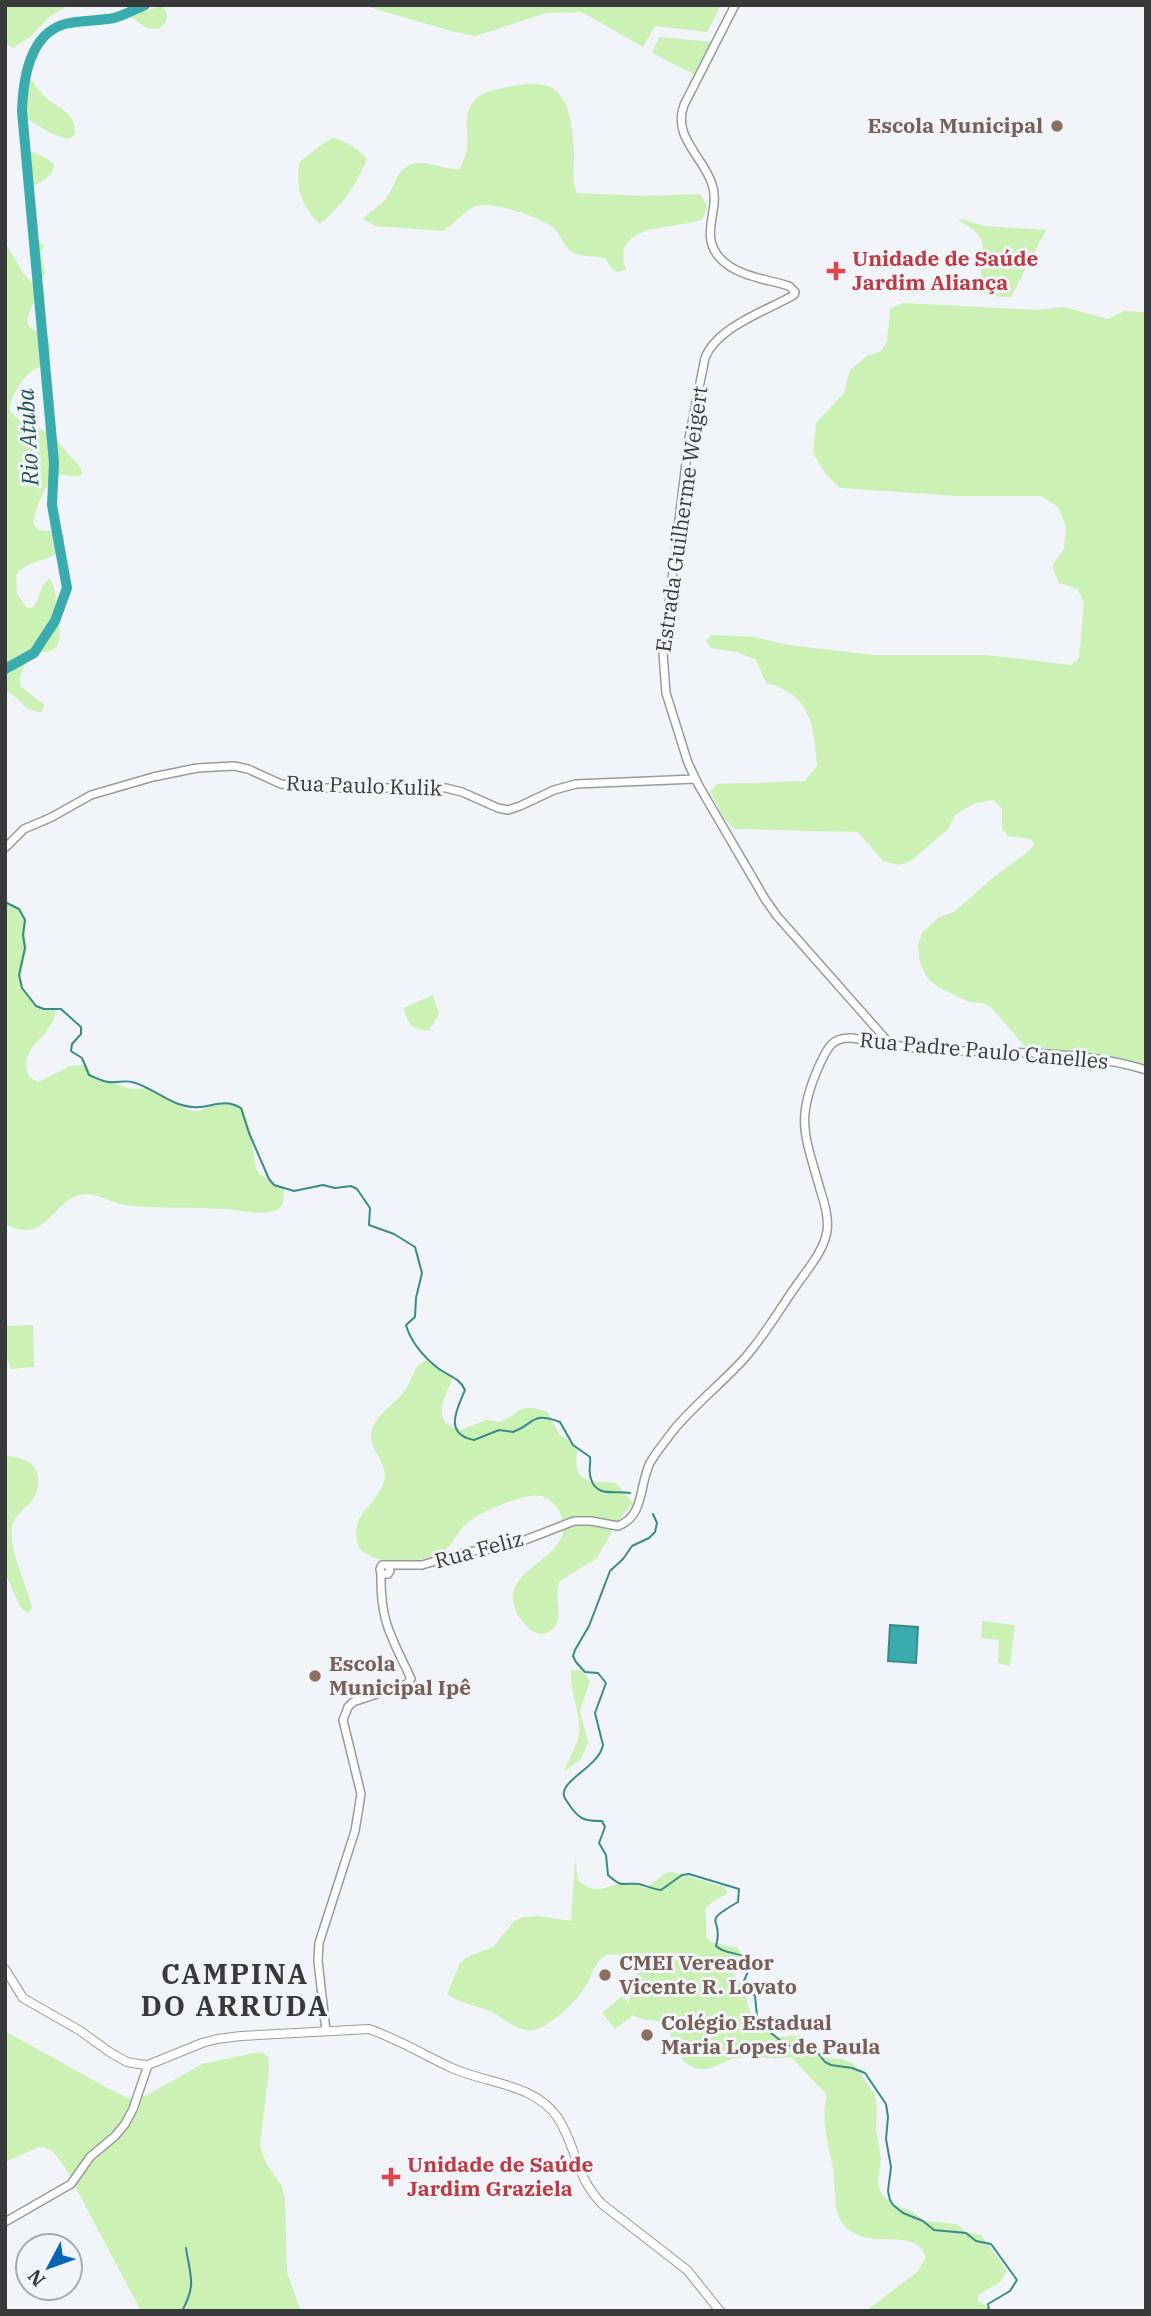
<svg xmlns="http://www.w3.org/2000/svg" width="1151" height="2316" viewBox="0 0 1151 2316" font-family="'IBM Plex Serif',serif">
	<rect width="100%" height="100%" fill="#f1f5fa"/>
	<path fill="#cbf1b4" d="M5,5h64l-19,11 -19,20 -18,12 -8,-5z
		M362,5h359l-14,27 -52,-6 -12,21 -61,-35 -36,1 -70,23 -25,-5z
		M162,6l5,8 -1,8 -7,7 -13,-1 -17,-13z
		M659,37l53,5 -17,33 -43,-22z
		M27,74c6,8 11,16 18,23 16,14 30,13 30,38l-7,4 -16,-5 -23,-14 -8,4v-22z
		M525,84c9,0 20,0 27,4 20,12 21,47 22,67 0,15 -3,25 3,38l69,3 54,-2 7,12 -4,13c-27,11 -93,3 -77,50l-8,3 -6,-3 -7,-11c-9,-2 -20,-1 -28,-4 -14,-4 -14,-19 -25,-27 -13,-10 -64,-28 -79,-20 -10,6 -19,17 -30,24l-68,-5 -12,-7c6,-7 15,-12 21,-18 13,-14 11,-38 37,-38 13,0 24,7 38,6 8,-12 9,-22 8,-37 -4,-42 25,-42 58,-48z
		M333,138c15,4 24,10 34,21 -13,30 -23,44 -47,65 -18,-16 -26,-39 -20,-63 12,-8 20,-17 33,-23z
		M24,148l22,10 8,7c-1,13 -16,18 -26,24z
		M957,218l28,8 61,4 -35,67 -25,-1c-12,-22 3,-45 -7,-60 -5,-8 -15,-11 -22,-18z
		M33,234l11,12 -3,7 4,20 -17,43 -1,7 5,6c14,4 23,14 16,29 -4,7 -12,10 -17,14 -10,8 -22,27 -21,39 13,16 22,13 38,22 10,5 15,16 23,24 6,6 10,8 11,18 -9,3 -15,-1 -23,0 -12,2 -25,38 -26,49l6,6 15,1 10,4c4,29 -35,20 -48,40l1,19 9,13 6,1c9,-9 7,-24 18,-29 7,8 14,60 6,68 -4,4 -9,4 -15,6 -15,4 -22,18 -21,33l25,19 -4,7c-18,0 -21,-16 -36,-21v-449l18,31 11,12 5,-1z
		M903,303l133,7 28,-3 44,12 16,-8 22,1v754l-55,-10 -56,-4 -9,-4 -34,-40 -9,-5 -14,-1 -31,-15 -9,-7 -6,-10 -4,-12 -1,-13 4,-12 17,-16 15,-5 41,-36 33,-24 6,-7 -3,-6 -23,-3 -6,-7v-20l-8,-9 -19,3 -19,11 -8,15 -37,32 -12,4 -16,-4 -25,-29 -124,-3 -10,-11 -14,-27 7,-7 88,-3 12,-15c-3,-40 -6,-72 -51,-83l-10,-23 -19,-8 -26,-4 -5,-7 5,-6 44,2 33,8 86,10h111l86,10 8,-7 5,-57 -7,-12 -18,-6 -7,-17 12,-17 2,-23 -8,-19 -17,-11h-83l-118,-8 -15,-15 -12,-20 3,-30 28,-30 6,-23 17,-14 14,-5 6,-9 3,-33z
		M5,901l16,8 5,11 -1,15 2,13 -6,27 2,13 15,18 8,3 10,-1c-1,31 -40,36 -27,69l9,5 32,-16 17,-1 4,10 40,14 16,-1 43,23h9l17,-8 21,2 6,3 8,25 5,36 5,6 23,14 -1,14 -4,6c-17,8 -36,1 -53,0 -34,-2 -68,0 -102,-4 -12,-2 -23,-10 -36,-11 -34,-2 -39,54 -83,30z
		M433,995l6,19 -10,17c-20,-4 -20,-5 -25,-23z
		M33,1325l1,42 -23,2 -6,-16v-27z
		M427,1360l22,14 3,6c-8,19 -22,44 9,50l25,-10 14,2c22,-8 16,-21 47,-10l13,23 17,11c1,8 -2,16 0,23 7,18 25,11 39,14l17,20 -15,18 -21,37 -37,23c-8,15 5,33 -6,46 -17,22 -44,-14 -41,-33 4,-31 65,-40 47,-81 -3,-7 -11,-15 -19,-17 -15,-4 -61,16 -73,26 -10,8 -14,22 -24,29 -19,13 -69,16 -85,-3 -12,-35 17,-39 25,-67 5,-18 -13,-28 -13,-45 1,-20 25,-32 35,-47 7,-11 7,-23 21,-29z
		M5,1455c15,3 31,5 33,22 4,28 -23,30 -26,51 -3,26 15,55 20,80l-4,5 -6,-4 -5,-9 -12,-27z
		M982,1621l33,4 -5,41 -12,-3 1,-23 -18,-2z
		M571,1670l12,1 7,10 -10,30 8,32 -8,17 -16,11c5,-13 13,-24 15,-38 2,-22 -10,-41 -8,-63z
		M575,1859l3,21c21,19 27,3 50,3 7,0 12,4 18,5l20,-15 7,-1 51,15 4,6c-35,20 -18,12 -22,44l5,5 27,6 3,7 -7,17 2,6 9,9 3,20 7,12 22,18 24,-2 14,18 6,4 21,2 12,5 21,31 2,13 -1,22 5,28 -3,24 2,9 3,5 10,8 20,8 11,9 32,3 10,8 15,3 26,36 -7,11 -22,13v6l17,10h-129l51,-39 9,-15c-10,-29 -50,-10 -72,-24 -8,-4 -14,-12 -17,-21 -3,-13 -2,-29 -4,-43 -4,-27 -13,-46 -6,-74l-36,-38c-19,4 -37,-2 -55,1 -12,2 -24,13 -36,11 -6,-1 -11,-4 -15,-7 -11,-11 -11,-28 -22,-38 -9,-6 -20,-2 -30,-9l-18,14 -13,-16 20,-17 7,7c1,-18 21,-34 -5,-46 -6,-3 -15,-4 -21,0 -10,7 -12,23 -19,32 -10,14 -41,46 -59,41 -13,-3 -22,-12 -33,-18 -15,-7 -31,-8 -45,-18l13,-31 7,-6 26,-10 21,-26 10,-4 14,-1 33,5z
		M5,2031l104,58 17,8 9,1 12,-3 55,-31 53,-11h8l5,4 1,12 -9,77 6,17 16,23 3,14 2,73 14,38h-160l-75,-142c-7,-10 -13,-22 -27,-22l-34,15z"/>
	<path fill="#3bacad" stroke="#3a8a8b" stroke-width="2" d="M890,1625l28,2 -2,36 -28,-2z"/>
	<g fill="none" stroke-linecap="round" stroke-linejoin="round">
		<path stroke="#3a8a8b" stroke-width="2" d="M5,902l14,7 6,11 -2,15 2,13 -6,27 3,13 14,18 8,3h17l20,18v7l-9,10 -1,7 11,7 7,17c7,3 14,7 21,7 7,1 15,-2 22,0 21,5 38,24 61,25 17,2 29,-10 48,1l8,25 20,46 5,6 20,6 29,-6 12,3 16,-2 6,3 13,19 -1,17 25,9 21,13 7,26 -6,25 -1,19 -9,8c5,18 19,33 33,44 10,7 21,9 26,21 -8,19 -22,44 9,50l25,-10 14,2c23,-8 16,-21 47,-10l13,23 17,12c1,7 -2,15 1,22 6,19 24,11 39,14
			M653,1514l4,9 -2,9 -6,6 -17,8 -9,13 -13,12 -21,55 -14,24 -2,6 3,6 9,10 13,1 8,10 -11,30 8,32c-4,22 -43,35 -39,51 1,4 4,6 6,10 10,14 15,15 32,15l3,6 -6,16 7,12 2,20c15,14 15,7 31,9 8,2 14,5 22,6l21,-15 7,-1 50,15 -1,13c-40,23 -13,14 -22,44 11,11 27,3 35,18l-7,17 2,6 9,9 2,20 8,12 22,18 24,-2 14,18 6,3 21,3 13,5 21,31 2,13 -2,22 5,28 -3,24 2,9 3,5 10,8 20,8 11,9 32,3 10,8 15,3 26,36 -7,11 -22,13 1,7
			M182,2311c15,-27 8,-35 4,-63"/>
		<path stroke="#3bacad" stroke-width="10" d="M5,669l29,-16 21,-32 12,-33 -15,-83 2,-42 -32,-352c1,-31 7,-77 43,-87 16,-4 33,-3 49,-6 11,-3 21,-9 31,-13"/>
		<defs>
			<path id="tertiary" d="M735,5l-51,100c-12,32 19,51 28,79 9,25 -13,50 7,73 16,19 47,22 70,29l6,6 -1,3c-28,16 -77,32 -89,63l-16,80 -26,215 3,40 22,70 11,23 66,113 12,17 113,128
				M5,848l19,-19 28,-12 39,-22 62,-18 44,-9 37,-2 14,3 33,15 26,4h139l16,4 36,16 10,2 12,-4 34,-16 22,-6 119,-5
				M389,1567l1,4 -2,3h-7l-1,-5 2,-4h40l44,-13 41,-5 67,-26h17l27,5c27,-10 21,-42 32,-63 6,-11 15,-21 22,-31 21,-26 48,-47 71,-72 20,-22 36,-50 53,-74 11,-16 28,-35 31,-55 2,-14 -3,-29 -7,-42 -15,-54 -25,-69 -1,-123 8,-17 12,-29 33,-28 28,5 56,10 85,12 67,3 145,0 209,20
				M326,2031l-8,-70 1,-18 36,-112 6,-37 -18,-74 5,-13 5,-5 54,-18 4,-5c-19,-42 -31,-56 -30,-105
				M5,2222l66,-38 19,-27 25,-21 10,-12 8,-15 15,-44"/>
			<path id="secondary" d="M5,1969l18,29 56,32 32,23 16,9 11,2 10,1 54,-22 15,-4 24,-3 128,-7c29,10 55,26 83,39 35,16 82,15 106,50 19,30 17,58 44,86l85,66 33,41"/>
		</defs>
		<use href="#tertiary" stroke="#979b9f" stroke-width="10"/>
		<use href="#secondary" stroke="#979b9f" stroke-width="10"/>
		<use href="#tertiary" stroke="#fff" stroke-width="7"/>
		<use href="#secondary" stroke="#fff" stroke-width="8"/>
	</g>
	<g fill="#8d6e63" stroke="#f1f5fa" stroke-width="2.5">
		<circle cx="1057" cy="126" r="7"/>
		<circle cx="315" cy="1676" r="7"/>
		<circle cx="605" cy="1975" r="7"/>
		<circle cx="647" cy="2035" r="7"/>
	</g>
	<g fill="#e0444e" stroke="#f1f5fa" stroke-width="2.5">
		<path d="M832.5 260.5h7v7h7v7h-7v7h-7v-7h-7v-7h7z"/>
		<path d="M387.5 2166.5h7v7h7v7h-7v7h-7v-7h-7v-7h7z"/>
	</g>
	<g text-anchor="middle" stroke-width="6" stroke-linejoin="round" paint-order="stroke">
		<g font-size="21" font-weight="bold" fill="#785e54" stroke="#f1f5fa" text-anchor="start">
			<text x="1043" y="133" text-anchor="end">Escola Municipal</text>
			<text x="329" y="1671">Escola<tspan x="329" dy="24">Municipal Ipê</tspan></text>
			<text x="619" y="1970">CMEI Vereador<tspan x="619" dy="24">Vicente R. Lovato</tspan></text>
			<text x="661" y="2030">Colégio Estadual<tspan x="661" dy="24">Maria Lopes de Paula</tspan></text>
		</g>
		<g font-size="21" font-weight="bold" fill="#be3a42" stroke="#f1f5fa" text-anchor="start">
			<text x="852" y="266">Unidade de Saúde<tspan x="852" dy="24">Jardim Aliança</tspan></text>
			<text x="407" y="2172">Unidade de Saúde<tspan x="407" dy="24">Jardim Graziela</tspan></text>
		</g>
		<g font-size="21" fill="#38393b" stroke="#f1f5fa">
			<text transform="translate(682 519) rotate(-82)" y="7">Estrada Guilherme Weigert</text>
			<text transform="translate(364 786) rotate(2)" y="7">Rua Paulo Kulik</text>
			<text transform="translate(984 1051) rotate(5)" y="7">Rua Padre Paulo Canelles</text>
			<text transform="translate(479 1550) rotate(-15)" y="7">Rua Feliz</text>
		</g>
		<g font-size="23" font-style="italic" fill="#235353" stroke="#f1f5fa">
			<text transform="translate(28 437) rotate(-93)" y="8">Rio Atuba</text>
		</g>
		<g font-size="28" font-weight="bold" letter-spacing="2" fill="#38393b" stroke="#f1f5fa">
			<text x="235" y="1984">CAMPINA<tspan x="235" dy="32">DO ARRUDA</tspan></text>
		</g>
	</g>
	<rect width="1151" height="2316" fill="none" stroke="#38393b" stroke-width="14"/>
	<g transform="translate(49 2267) rotate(229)"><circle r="33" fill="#f1f5fa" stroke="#a7aaae" stroke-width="2"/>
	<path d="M0-5L12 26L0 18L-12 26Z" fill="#0864b1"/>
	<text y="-10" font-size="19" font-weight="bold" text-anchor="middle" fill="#38393b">N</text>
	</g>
</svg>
